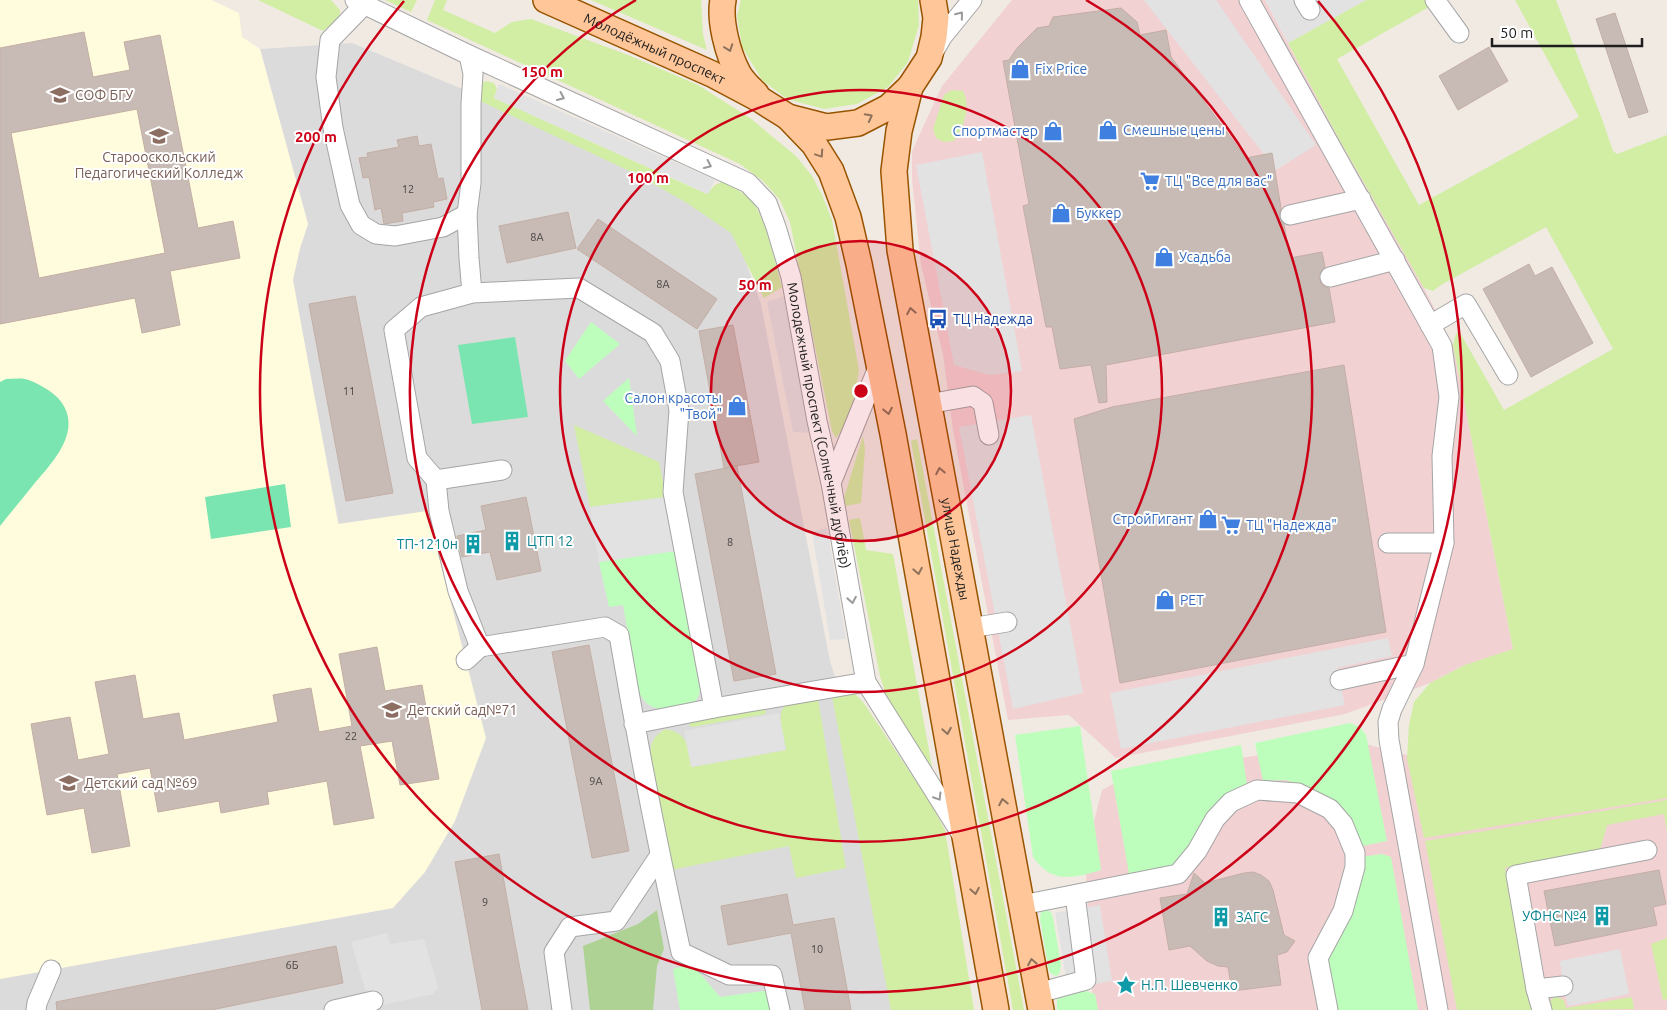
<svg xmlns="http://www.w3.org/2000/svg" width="1667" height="1010" viewBox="0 0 1667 1010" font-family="Ubuntu,sans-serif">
	<rect width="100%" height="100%" fill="#f0eae3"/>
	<path fill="#dcdbdb" d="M352,43l132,55 245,118 32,88 69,357 62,195 31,154h-923v-31l393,-71 -55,-389 -46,-239 8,-32 8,-24 -48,-175z"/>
	<path fill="#f2d1d3" d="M1012,0h253l74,139 85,149 29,57 60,304 -48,16 -35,18 -85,31 -229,44 -47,-43 -61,5 -55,-290 -10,-76 -22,-89 -9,-86v-28l30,-65z
		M1351,740l126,34 190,-30v266h-574l-8,-154 17,-66 24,-13z"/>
	<path fill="#fffbdd" d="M0,0h211l28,13 3,24 18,12 48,175 -8,24 -7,32 45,244 89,-13 59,227 -31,83 -30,51 -32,36 -393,71z"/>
	<path fill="#d1eea4" d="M258,0h73l9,10v7l-17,14z
		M385,0h32l-6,12z
		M435,0h12l-4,10 52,23 17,-11 19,-3 97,36 70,30 52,33 46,38 16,20 10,19 10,25 27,150c-3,21 -9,52 -23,68l-4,-7 -42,-209 -10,-22 -17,-19 -23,-17 -313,-144z
		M591,0h110l2,34 4,16z
		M741,0h177l1,25 -11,37 -20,25 -31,17 -33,5 -37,-10 -25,-19 -20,-33 -5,-31z
		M1366,0h59l6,6 -94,53 82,146 160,-88 -64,-117h41l46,119 11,32 4,3 50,-19v663l-243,40 -17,-79 2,-34 5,-23 16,-19 35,-18 48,-16 -60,-304 3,-11 3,-3 45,79 109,-61 -67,-122 -105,58 -8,6 -9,-3 -85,-149 -51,-96z
		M486,81l8,2 3,6 -3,9 213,96 8,-9 7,-3c10,5 19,9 27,16 17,16 26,66 33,89l-18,11 -33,-65 -44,-30 -49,-28 -160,-75 2,-16z
		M952,90l11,1c8,16 1,36 -9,50l-10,1 -8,-4 -3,-9 11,-34z
		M574,425l85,37 7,35 -76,10z
		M863,436l2,13 -4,54 -15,3 -2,-8z
		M917,439l107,571h-11l-102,-569z
		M860,518l6,32 27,4 40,218 -46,-74 -7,-22 -31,-156z
		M844,693l11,1 8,8 67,100 15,28 29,180h-83l-59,-314z
		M818,699l28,169 -50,10 -7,-32 -118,24 -20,-109c-2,-16 1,-24 14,-32 24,4 23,18 27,38l94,-17c-1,-11 -12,-39 1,-45 8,-4 22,-4 31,-6z
		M763,709l3,2 -1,3 -73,13 -3,-2 2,-3z
		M1667,800v32l-3,-18 -57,11 -7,25 -95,18 28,142h-76l-32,-169z
		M1667,938v61l-4,1 -12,-56z
		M1555,996l9,4 2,8 66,-11 2,12 -85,1 -1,-6z"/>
	<path fill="#aed294" d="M657,910l7,39 -7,17 -4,44h-63l-7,-64 55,-22z"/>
	<path fill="#befebc" d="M591,322l29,22 -41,35 -14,-18z
		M629,378l8,58 -34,-35z
		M675,551l25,139 -2,7 -5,8c-23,3 -44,12 -55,-15l-15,-85 -14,2 -10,-45z
		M1350,723l10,4 6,8 21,106 -30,6 -22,-43 -25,-17 -25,-7 -22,1 -8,-38z
		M1080,726l21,144c-17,5 -41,13 -57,-1 -4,-3 -8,-8 -11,-12l-18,-122z
		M1241,745l6,40c-24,25 -54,49 -71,80l-47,9 -18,-103z
		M1382,854l9,3 27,153h-82l-9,-47 3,-16 30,-90z
		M1046,910l5,2 2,6 8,46 -1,8 -3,4 -4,-1 -4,-4 -9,-52 1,-7z
		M692,964l28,33 51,-7 3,20h-94l-7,-41z
		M1079,989l16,5 3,16h-41v-12l12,-7z"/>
	<path fill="#7ae5b0" d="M515,337l13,80 -56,7 -14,-79z
		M6,379c6,0 13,-1 19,0 11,3 25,11 33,19 27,30 -4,63 -24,86 -11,14 -23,28 -34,42v-144z
		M285,484l6,43 -80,12 -6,-42z"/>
	<path fill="#e2e2e2" d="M1144,0h72l100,145 -40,25z
		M1265,0h101l-78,43z
		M499,84l216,96 -7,14 -214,-96z
		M982,152l40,219 -33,4 -35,-10 -38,-200z
		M784,296l26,137 -17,-1 -26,-130z
		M1031,415l52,278 -70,16 -54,-282z
		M666,497l9,54 -76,11 -9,-55z
		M827,528l19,111 -16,1 -18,-108z
		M1388,638l4,18 -55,12 8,37 -224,44 -11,-56z
		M779,713l7,37 -95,17 -7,-36z
		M1100,905l12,76 -44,8 -13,-76z
		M387,933l3,11 34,-5 14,48 -5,7 -55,12 -5,-5 -8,-12 -14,-47z
		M1620,949l9,45 -61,12 -5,-21 -3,-24z"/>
	<path fill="#c8bbb6" stroke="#c3aea4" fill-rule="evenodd" d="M1121,8l16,14 3,13 26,-5 5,27 75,101 26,-5 9,55 -2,9 5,7 6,34 32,-6 3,15 -6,7v5l3,6 7,3 6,34 -229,43 1,37 -8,1 -8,-38 -31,4 -8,-42h-6l-23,-121 6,-2 -26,-143 6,-1 8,-12 20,-20 12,-2 4,-9z
		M1615,13l33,99 -19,6 -33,-99z
		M84,32l9,45 37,-7 -6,-28 36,-7 38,193 35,-7 7,37 -70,13 10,54 -38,8 -7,-35 -135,26v-276zM137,109l28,144 -126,25 -28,-145z
		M1489,47l19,34 -50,29 -19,-34z
		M417,136l2,10 12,-2 7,35 5,-1 4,21 -14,3 1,5 -32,6 1,8 -19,3 -3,-16 -6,2 -6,-33 -6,1 -4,-20 9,-1 -1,-4 32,-6 -2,-7z
		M568,212l8,36 -69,15 -8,-37z
		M598,219l119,80 -20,30 -120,-80z
		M1529,264l6,12 17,-9 41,76 -62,34 -48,-88z
		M355,296l38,197 -47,8 -37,-197z
		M733,325l26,137 -35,6 -25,-137z
		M1344,365l42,267 -266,51 -46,-264 38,-12z
		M737,466l39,208 -42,7 -39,-207z
		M526,497l15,74 -44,9 -7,-28 -28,5 -5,-21 29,-6 -5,-24z
		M589,645l40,206 -37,7 -40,-206z
		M377,647l8,44 37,-6 17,94 -39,6 -8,-44 -32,5 14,72 -40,7 -7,-44 -60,11 2,12 -48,9 -2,-12 -61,11 -8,-44 -33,6 13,72 -38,7 -8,-45 -37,7 -16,-91 39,-7 8,43 31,-6 -14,-72 40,-7 8,44 36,-6 5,27 94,-18 -5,-27 38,-7 8,44 33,-6 -13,-72z
		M499,854l16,89 13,67h-46l-27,-148z
		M1659,870l7,34 -13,3 4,18 -102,21 -11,-55z
		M1253,872l8,3 8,6 4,9 11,45 11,6 -8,11 -10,3 4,30 -49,6 -4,-24 -10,-1 -11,-5 -17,-15 -21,4 -9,-52 27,-4 7,-21 11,10 39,-10z
		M787,894l6,31 41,-7 17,92h-46l-14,-77 -63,12 -7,-39z
		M336,946l7,37 -132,27h-154l-1,-8z"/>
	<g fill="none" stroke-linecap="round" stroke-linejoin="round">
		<defs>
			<g id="minor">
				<path id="s1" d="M355,0l114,55 279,128 19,20 9,24 15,50 26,144 14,62 35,199 96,153"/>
				<path d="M1249,0l193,346 7,51 -7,59 2,87 -30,121 -22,45 -4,13 1,18 49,270"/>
				<path d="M1304,0l6,10"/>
				<path d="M1435,0l24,33"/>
				<path d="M364,5l-34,35 -4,37 7,51 17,77 11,20 15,9 19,2 48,-9 24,-13"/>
				<path d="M934,51l8,-14 30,-37"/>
				<path d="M469,55l4,19 -2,30v79l-4,31 2,44 3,35"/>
				<path d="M1290,215l71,-16"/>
				<path d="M1330,277l65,-17"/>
				<path d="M1430,325l36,-21 42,71"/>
				<path d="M928,404l45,-8 10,7 6,32"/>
				<path d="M436,480l66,-10"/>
				<path d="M831,483l48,-118"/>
				<path d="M1388,543h56"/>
				<path d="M970,628l37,-6"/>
				<path d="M466,660l14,-13"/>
				<path d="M1340,680l74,-16"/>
				<path d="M714,708l-41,-216 6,-82 -9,-49 -17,-28 -74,-45 -107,5 -51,14 -27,23 23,128 19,22 3,31 19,80 22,56 125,-20 14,8c18,106 39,212 62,317l48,23h43l8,35"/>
				<path d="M634,724l80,-16 152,-26"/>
				<path d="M1022,905l156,-31 19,-23 18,-32 16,-17 26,-12 41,3 32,16 13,15 12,29v14l-12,44 -25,47 10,52"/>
				<path d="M1536,989l27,-3"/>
				<path d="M1038,993l48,-13 -11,-85"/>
				<path d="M36,1010l1,-7 14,-33"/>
				<path d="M334,1010l39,-9"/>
				<path d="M562,1010l-8,-58 16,-25 46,-6 44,-66"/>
				<path d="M1542,1010l-6,-21 -20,-114 131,-25"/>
			</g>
			<g id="major">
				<path id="s2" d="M546,0l166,74 49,26 27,17 39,10 31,-4 31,-16 21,-20 19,-29 5,-21 2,-19 -3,-18"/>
				<path d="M723,0c-4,21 5,54 15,73 4,8 12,15 18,21"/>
				<path id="s3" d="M910,87l-11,44 -5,40 6,79 141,760"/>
				<path d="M788,117l26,27 17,27 17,46 11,47 34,170 103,576"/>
			</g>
		</defs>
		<use href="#minor" stroke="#a5a5a5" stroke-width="21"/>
		<use href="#major" stroke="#985400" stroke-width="28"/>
		<use href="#minor" stroke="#fff" stroke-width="19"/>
		<use href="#major" stroke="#ffc799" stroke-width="25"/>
	</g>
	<defs><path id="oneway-chevron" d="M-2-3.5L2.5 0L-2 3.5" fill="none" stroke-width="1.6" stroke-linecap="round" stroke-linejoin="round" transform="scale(1.25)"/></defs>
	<g stroke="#9a9a9a">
		<use href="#oneway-chevron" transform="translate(960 15) rotate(-51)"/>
		<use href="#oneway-chevron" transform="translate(561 97) rotate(25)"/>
		<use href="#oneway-chevron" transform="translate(708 165) rotate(25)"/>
		<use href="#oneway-chevron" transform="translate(852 600) rotate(80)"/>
		<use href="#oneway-chevron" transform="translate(938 797) rotate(58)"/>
	</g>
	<g stroke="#8e725c">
		<use href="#oneway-chevron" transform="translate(729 48) rotate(70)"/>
		<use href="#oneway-chevron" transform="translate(869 117) rotate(-28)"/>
		<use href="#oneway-chevron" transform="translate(820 154) rotate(56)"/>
		<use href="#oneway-chevron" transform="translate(911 311) rotate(-100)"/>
		<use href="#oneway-chevron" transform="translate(888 411) rotate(79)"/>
		<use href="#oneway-chevron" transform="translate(940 471) rotate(-101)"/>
		<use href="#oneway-chevron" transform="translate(918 571) rotate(80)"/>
		<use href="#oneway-chevron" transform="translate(947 731) rotate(80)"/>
		<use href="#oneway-chevron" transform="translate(1003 802) rotate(-101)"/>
		<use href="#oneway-chevron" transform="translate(975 891) rotate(80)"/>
		<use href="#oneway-chevron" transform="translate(1032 962) rotate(-100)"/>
	</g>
	<circle cx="861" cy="391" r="150" fill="#cc0017" fill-opacity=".12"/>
	<g fill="none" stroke="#cc0017" stroke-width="2.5">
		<circle cx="861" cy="391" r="150"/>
		<circle cx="861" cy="391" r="301"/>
		<path d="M1086 0A451 451 0 1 1 636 0"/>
		<path d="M1318 1A601 601 0 1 1 404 1"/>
	</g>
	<defs>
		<symbol id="shop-bare" viewBox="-9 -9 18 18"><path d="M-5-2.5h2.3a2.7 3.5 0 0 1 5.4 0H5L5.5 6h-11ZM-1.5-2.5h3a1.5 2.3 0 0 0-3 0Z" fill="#3f7fe0" stroke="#fff" stroke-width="2.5" paint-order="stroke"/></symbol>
		<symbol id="university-bare" viewBox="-9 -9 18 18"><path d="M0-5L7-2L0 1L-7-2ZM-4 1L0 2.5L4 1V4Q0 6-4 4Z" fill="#8d6e63" stroke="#fff" stroke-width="2.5" paint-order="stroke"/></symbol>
		<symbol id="supermarket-bare" viewBox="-9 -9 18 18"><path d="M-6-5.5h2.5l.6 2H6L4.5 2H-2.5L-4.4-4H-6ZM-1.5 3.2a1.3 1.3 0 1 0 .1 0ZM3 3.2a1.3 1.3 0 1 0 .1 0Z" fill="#3f7fe0" stroke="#fff" stroke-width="2.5" paint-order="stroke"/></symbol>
		<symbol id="bus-bare" viewBox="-9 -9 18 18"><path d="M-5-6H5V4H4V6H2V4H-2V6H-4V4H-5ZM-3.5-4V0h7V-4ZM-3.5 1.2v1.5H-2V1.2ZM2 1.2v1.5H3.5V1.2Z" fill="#1a4fb4" stroke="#fff" stroke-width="2.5" paint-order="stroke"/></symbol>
		<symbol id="building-bare" viewBox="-9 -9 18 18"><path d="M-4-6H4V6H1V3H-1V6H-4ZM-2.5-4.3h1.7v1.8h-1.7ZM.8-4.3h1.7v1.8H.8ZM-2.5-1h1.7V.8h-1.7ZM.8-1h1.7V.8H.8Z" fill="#0f9aa8" stroke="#fff" stroke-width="2.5" paint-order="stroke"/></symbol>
		<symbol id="school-bare" viewBox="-9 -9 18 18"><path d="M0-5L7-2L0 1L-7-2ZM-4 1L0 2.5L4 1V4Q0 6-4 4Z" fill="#8d6e63" stroke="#fff" stroke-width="2.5" paint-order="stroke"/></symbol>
		<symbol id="sight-bare" viewBox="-9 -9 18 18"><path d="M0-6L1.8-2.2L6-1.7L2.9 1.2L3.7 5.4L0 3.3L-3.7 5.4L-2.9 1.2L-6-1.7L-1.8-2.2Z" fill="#0f9aa8" stroke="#fff" stroke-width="2.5" paint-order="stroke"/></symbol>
	</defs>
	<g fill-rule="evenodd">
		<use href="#shop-bare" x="1006" y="55" width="28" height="28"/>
		<use href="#university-bare" x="46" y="81" width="28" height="28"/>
		<use href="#shop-bare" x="1094" y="116" width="28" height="28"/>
		<use href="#shop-bare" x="1039" y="117" width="28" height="28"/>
		<use href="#university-bare" x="145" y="122" width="28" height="28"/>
		<use href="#supermarket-bare" x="1136" y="167" width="28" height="28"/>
		<use href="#shop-bare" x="1047" y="199" width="28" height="28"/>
		<use href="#shop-bare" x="1150" y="243" width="28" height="28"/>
		<use href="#bus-bare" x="924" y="305" width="28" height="28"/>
		<use href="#shop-bare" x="723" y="392" width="28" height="28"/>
		<use href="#shop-bare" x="1194" y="505" width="28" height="28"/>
		<use href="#supermarket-bare" x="1217" y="511" width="28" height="28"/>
		<use href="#building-bare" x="498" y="527" width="28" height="28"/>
		<use href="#building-bare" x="459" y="530" width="28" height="28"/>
		<use href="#shop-bare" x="1151" y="586" width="28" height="28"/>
		<use href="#school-bare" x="378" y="696" width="28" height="28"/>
		<use href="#school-bare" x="55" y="769" width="28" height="28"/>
		<use href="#building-bare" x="1588" y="902" width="28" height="28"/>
		<use href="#building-bare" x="1207" y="903" width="28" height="28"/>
		<use href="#sight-bare" x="1112" y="971" width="28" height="28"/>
	</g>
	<g text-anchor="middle" stroke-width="4" stroke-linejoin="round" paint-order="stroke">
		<g font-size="11" fill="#484544">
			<text x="408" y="193">12</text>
			<text x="537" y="241">8А</text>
			<text x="663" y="288">8А</text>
			<text x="349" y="395">11</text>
			<text x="730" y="546">8</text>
			<text x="351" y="740">22</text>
			<text x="596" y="785">9А</text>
			<text x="485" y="906">9</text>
			<text x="817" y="953">10</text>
			<text x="292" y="969">6Б</text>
		</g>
		<g font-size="14" fill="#1e1e1e" stroke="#fff">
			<text dy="5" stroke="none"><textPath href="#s2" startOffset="119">Молодёжный проспект</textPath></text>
			<text dy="5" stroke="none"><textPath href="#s1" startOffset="690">Молодежный проспект (Солнечный дублёр)</textPath></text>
			<text dy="5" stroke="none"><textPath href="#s3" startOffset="469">улица Надежды</textPath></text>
		</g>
		<g font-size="14" fill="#366cbe" stroke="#fff" text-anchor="start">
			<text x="1035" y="74">Fix Price</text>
			<text x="1123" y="135">Смешные цены</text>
			<text x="1038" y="136" text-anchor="end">Спортмастер</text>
			<text x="1165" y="186">ТЦ "Все для вас"</text>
			<text x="1076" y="218">Буккер</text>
			<text x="1179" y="262">Усадьба</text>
			<text x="722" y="403" text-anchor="end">Салон красоты<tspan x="722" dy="16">"Твой"</tspan></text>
			<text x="1193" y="524" text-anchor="end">СтройГигант</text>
			<text x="1246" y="530">ТЦ "Надежда"</text>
			<text x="1180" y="605">РЕТ</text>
		</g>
		<g font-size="14" fill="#785e54" stroke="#fff" text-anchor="start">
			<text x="75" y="100">СОФ БГУ</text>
			<text x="159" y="162" text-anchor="middle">Старооскольский<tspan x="159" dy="16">Педагогический Колледж</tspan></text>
			<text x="407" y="715">Детский сад№71</text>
			<text x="84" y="788">Детский сад №69</text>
		</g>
		<g font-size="14" fill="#164399" stroke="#fff" text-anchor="start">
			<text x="953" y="324">ТЦ Надежда</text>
		</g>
		<g font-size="14" fill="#0d838f" stroke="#fff" text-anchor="start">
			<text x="527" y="546">ЦТП 12</text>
			<text x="458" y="549" text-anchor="end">ТП-1210н</text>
			<text x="1587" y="921" text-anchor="end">УФНС №4</text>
			<text x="1236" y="922">ЗАГС</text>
			<text x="1141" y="990">Н.П. Шевченко</text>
		</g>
	</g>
	<circle cx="861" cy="391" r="8" fill="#cc0017" stroke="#fff" stroke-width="2.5"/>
	<g font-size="15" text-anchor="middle" font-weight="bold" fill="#cc0017" stroke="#fff" stroke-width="4" stroke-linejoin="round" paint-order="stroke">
		<text x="542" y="77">150 m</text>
		<text x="316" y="142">200 m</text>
		<text x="648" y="183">100 m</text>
		<text x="755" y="290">50 m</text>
	</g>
	<path d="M1492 38v8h150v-8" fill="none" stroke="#1e1e1e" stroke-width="2.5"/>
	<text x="1500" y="38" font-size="15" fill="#1e1e1e" stroke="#ffffff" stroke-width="4" paint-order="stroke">50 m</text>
</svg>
